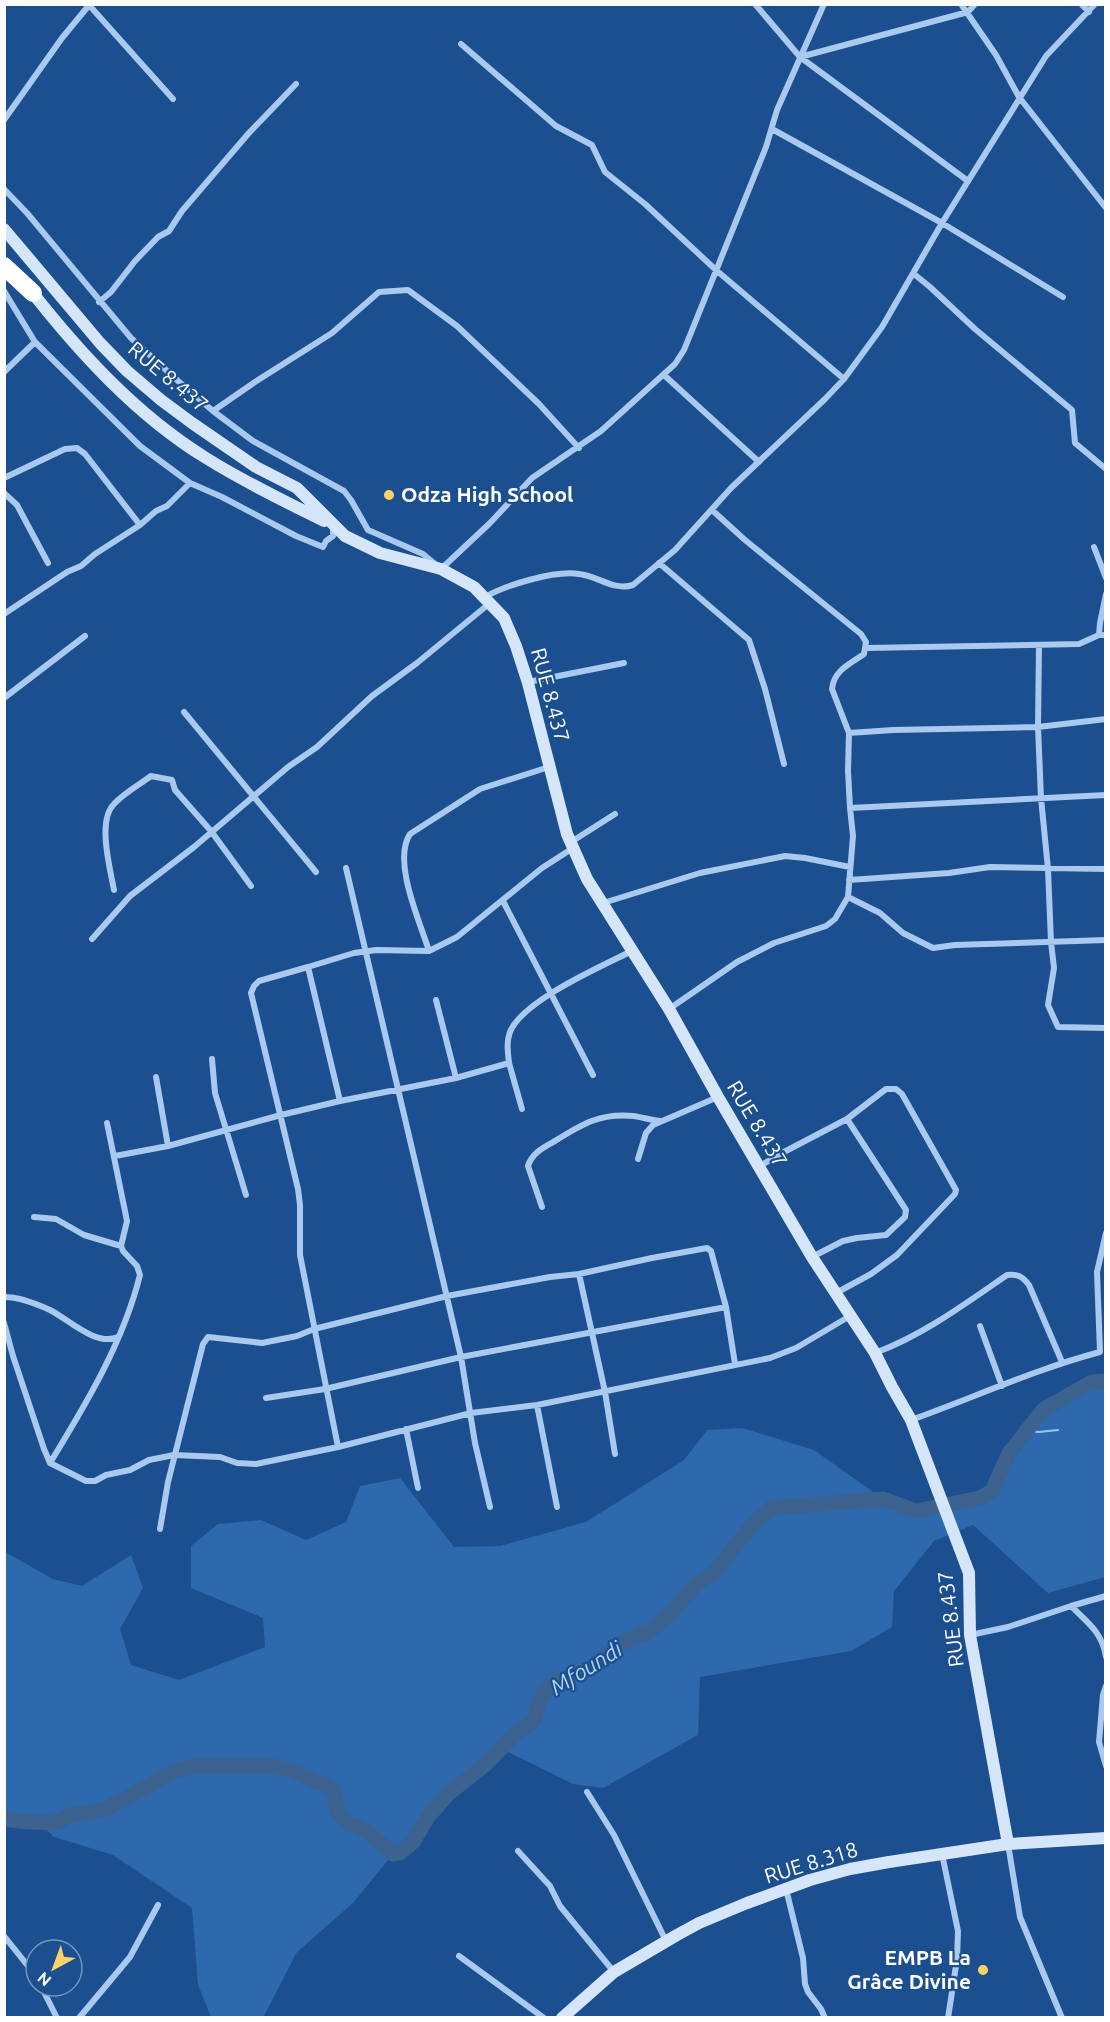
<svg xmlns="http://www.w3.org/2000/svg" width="1110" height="2022" viewBox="0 0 1110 2022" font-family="Ubuntu,sans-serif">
	<rect width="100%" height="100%" fill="#1b4f8f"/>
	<path fill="#2e69ad" d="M1105,1381v196l-57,16 -75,-68 -39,16 -40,50 -2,36 -41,24 -151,26 -2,58 -95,53 -30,-4 -71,-35c-26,23 -56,41 -76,70 -10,14 -14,32 -33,35l-40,49 -56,49 -33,64 -12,1h-41l-13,-32 -6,-77 -79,-53 -59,-18 -17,-16 -9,1 -23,-3 -1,-263 3,-3 46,26 29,7 49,-31 12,33 -23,41 11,36 48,15 86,-33 -2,-29 -72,-30v-42l27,-22 43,-4 45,20 40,-18 14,-36 40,-8 54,69 46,-1 86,-24 98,-62 23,-30 35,-2 72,22 69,49 33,12 64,-13 12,-7 17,-38 35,-44 48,-27z"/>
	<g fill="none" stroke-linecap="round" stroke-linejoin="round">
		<path stroke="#9cc4f0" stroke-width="2" d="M1028,1431l11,1 19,-2"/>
		<path stroke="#3c6290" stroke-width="15" d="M4,1819l24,3 29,1 15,-9 17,-1 19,-5 67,-37 20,-5h77l21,5 40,18 4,20 6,9 6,6 10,3 10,6 24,21 7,-1 13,-11 15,-25 20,-23 38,-30 33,-34 10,-5 5,-6 5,-17 6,-11 8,-8 25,-9 19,-10 20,-19 33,-14 19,-16 28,-31 16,-10 39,-49 19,-17 112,-9 33,12 64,-13 12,-7 17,-38 35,-44 48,-27 14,-1"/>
		<path stroke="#a9c9ee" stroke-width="6" d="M755,4l45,53 168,124
			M961,4l35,51 23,42 87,111
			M1081,4l8,8
			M89,5l84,94
			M461,44l95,82 36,19 13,27 40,32 71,66 128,109
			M800,57l168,-45 7,-8
			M4,120l58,-82 28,-34
			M772,129l170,94 121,74
			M4,189l23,24 104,125 46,42 36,31 40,30 91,50 7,9 17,30 55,24 18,15 49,-46 42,-45 69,-47 74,-67 9,-14 82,-203 11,-37 47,-106
			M914,274l16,13 45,42 97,81 3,33 31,26
			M4,291l31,51 105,104 50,37 32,14 74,39 27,11 3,-6 7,-5v-10
			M99,302l12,-10 24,-31 23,-24 11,-6 13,-20 66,-77 48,-50
			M4,372l31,-30
			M664,375l95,87
			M213,411l42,-29 77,-49 47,-41 29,-2 49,36 82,78 40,44
			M4,478l61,-29 12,-1 8,6 55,71
			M4,493l13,12 31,58
			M712,510l33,30 116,94 5,8 -2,12c-14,10 -30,16 -32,35l17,44 -1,38 2,37
			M1094,547l12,31
			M659,563l90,77 16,49 19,75
			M485,597c21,-12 70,-27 94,-23 20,2 33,17 54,11l42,-35 56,-62 94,-89 19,-20 38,-52 60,-104 104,-167 49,-52
			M4,614l63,-42 14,-6 14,-12 45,-29 16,-14 11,-5 23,-23
			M1099,635l1,-12 6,-29
			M1039,645l-1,82 3,71 7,71 3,73 3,26 -6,37 10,22 48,1
			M866,648l213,-4 20,-9h7
			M528,682l96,-19
			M4,698l81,-62
			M184,712l132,160
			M849,733l44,-3 145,-3 68,-8
			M571,842l44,-28
			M346,868l115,489 14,86 15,64
			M849,880l100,-7 41,-6 116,2
			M114,890c-4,-22 -17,-69 0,-86 10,-11 25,-19 37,-28l21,4 3,10 36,41 40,55
			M848,897l32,16 23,20 30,15 22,-3 151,-5
			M503,901l90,174
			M603,903l97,-30 85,-17 20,2 45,9
			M92,939l38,-43 64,-49 94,-80 29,-20 55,-51 45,-33 73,-60
			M429,951c-9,-29 -37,-90 -19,-117l70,-45 69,-22
			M308,967l-49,14 -5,5 -3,7 47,196 2,16v50l38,192
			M436,1000l20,78
			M669,1009l68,-47 37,-19 52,-17 9,-7 13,-22 5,-61 -3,-28 256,-13
			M212,1059l3,34 31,102
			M509,1063l13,46
			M156,1077l12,69
			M340,1101l-32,-134 46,-14 22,-3 53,1 28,-14 85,-69 31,-20
			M115,1156l53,-10 113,-31 59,-14 116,-23 53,-15c-1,-11 -3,-20 1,-31 12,-31 92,-66 122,-81
			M638,1159l8,-26 7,-8 65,-28
			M760,1166l22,-13 65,-34 39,-30h10l6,5 54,96 -1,4 -58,61 -26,19 -35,19
			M542,1207l-14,-41c4,-13 16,-19 27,-25 27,-17 45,-28 78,-25 10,1 19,5 28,5
			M34,1217l22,2 28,16 37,11
			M812,1257l31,-16 14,-3 29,-3 19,-18 1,-7 -59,-91
			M579,1274l26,118 10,62
			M4,1297c14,0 33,7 46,13 18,9 46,37 68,27
			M4,1323l9,33 31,93 6,14 36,18h9l11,-6 24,-5 19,-10 25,-5 46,2 17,6 19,1 82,-17 133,-34 66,-8 233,-47 26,-10 54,-32
			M980,1326l22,60
			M875,1353c48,-18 90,-49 132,-78 11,-1 15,1 22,10l33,77
			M266,1398l59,-9 136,-32 265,-50
			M537,1405l20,102
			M911,1420c64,-23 125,-51 189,-68l-3,-80 9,-39
			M406,1429l12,59
			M50,1463c36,-59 73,-120 90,-188l-3,-9 -14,-15 -2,-5 6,-25 -20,-98
			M160,1529l8,-47 35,-138 5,-7 54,6 35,-7 17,-7 133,-33 103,-19 29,-3 73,-16 55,-10 4,3 15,56 9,57
			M1071,1606l35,-10
			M970,1635l38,-8 63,-21c17,17 31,26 35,51
			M1106,1686l-3,9 -4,47 7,24
			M587,1792l27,43 52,106
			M1008,1844l12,73 42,101
			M518,1851l32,35 10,20 54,66
			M942,1854l16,77 -1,28 -9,59
			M786,1889l17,69 2,26 3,8 13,17 4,9
			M4,1936l32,40
			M459,1956l85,62
			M41,1986l16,32
			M79,2018l51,-61 28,-52"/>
		<path stroke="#d6e6fa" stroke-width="12" d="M4,229l96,114 27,28 34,29 31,23 64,44 41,21 48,48 35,17 61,16 33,18 30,31 12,28 12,37 39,151 20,45 82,130 49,88 94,160 63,96 17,34 19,33 58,153 1,62 38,209
			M28,287c50,64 108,128 178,171 38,24 78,43 118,63
			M562,2018l52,-46 63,-37 22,-12 48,-20 63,-23 40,-11 39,-7 119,-18 98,-6"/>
		<path stroke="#fff" stroke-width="18" d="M4,266l29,27"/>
	</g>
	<g fill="#ffd166" stroke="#1b4f8f" stroke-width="2">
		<circle cx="389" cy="495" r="6"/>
		<circle cx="983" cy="1970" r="6"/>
	</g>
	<g text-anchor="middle" stroke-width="4.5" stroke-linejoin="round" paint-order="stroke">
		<g font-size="21" fill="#fff" stroke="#1b4f8f">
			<text transform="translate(168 377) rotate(40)" y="7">RUE 8.437</text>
			<text transform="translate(550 695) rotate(75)" y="7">RUE 8.437</text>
			<text transform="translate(757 1124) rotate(59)" y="7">RUE 8.437</text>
			<text transform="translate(951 1619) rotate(-97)" y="7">RUE 8.437</text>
			<text transform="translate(811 1863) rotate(-17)" y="7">RUE 8.318</text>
		</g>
		<g font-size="21" font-weight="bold" fill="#fff" stroke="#1b4f8f" text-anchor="start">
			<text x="401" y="502">Odza High School</text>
			<text x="971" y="1965" text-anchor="end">EMPB La<tspan x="971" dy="24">Grâce Divine</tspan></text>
		</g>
		<g font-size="22" font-style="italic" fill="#b5d3f5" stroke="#1b4f8f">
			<text transform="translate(586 1668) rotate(-32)" y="8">Mfoundi</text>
		</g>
	</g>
	<rect width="1110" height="2022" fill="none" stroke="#ffffff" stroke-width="12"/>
	<g transform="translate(54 1968) rotate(221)"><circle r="28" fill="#1b4f8f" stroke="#7695bc" stroke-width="1.5"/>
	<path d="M0-4.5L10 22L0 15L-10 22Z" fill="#ffd166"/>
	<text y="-9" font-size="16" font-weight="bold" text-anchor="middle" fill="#ffffff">N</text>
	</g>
</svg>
